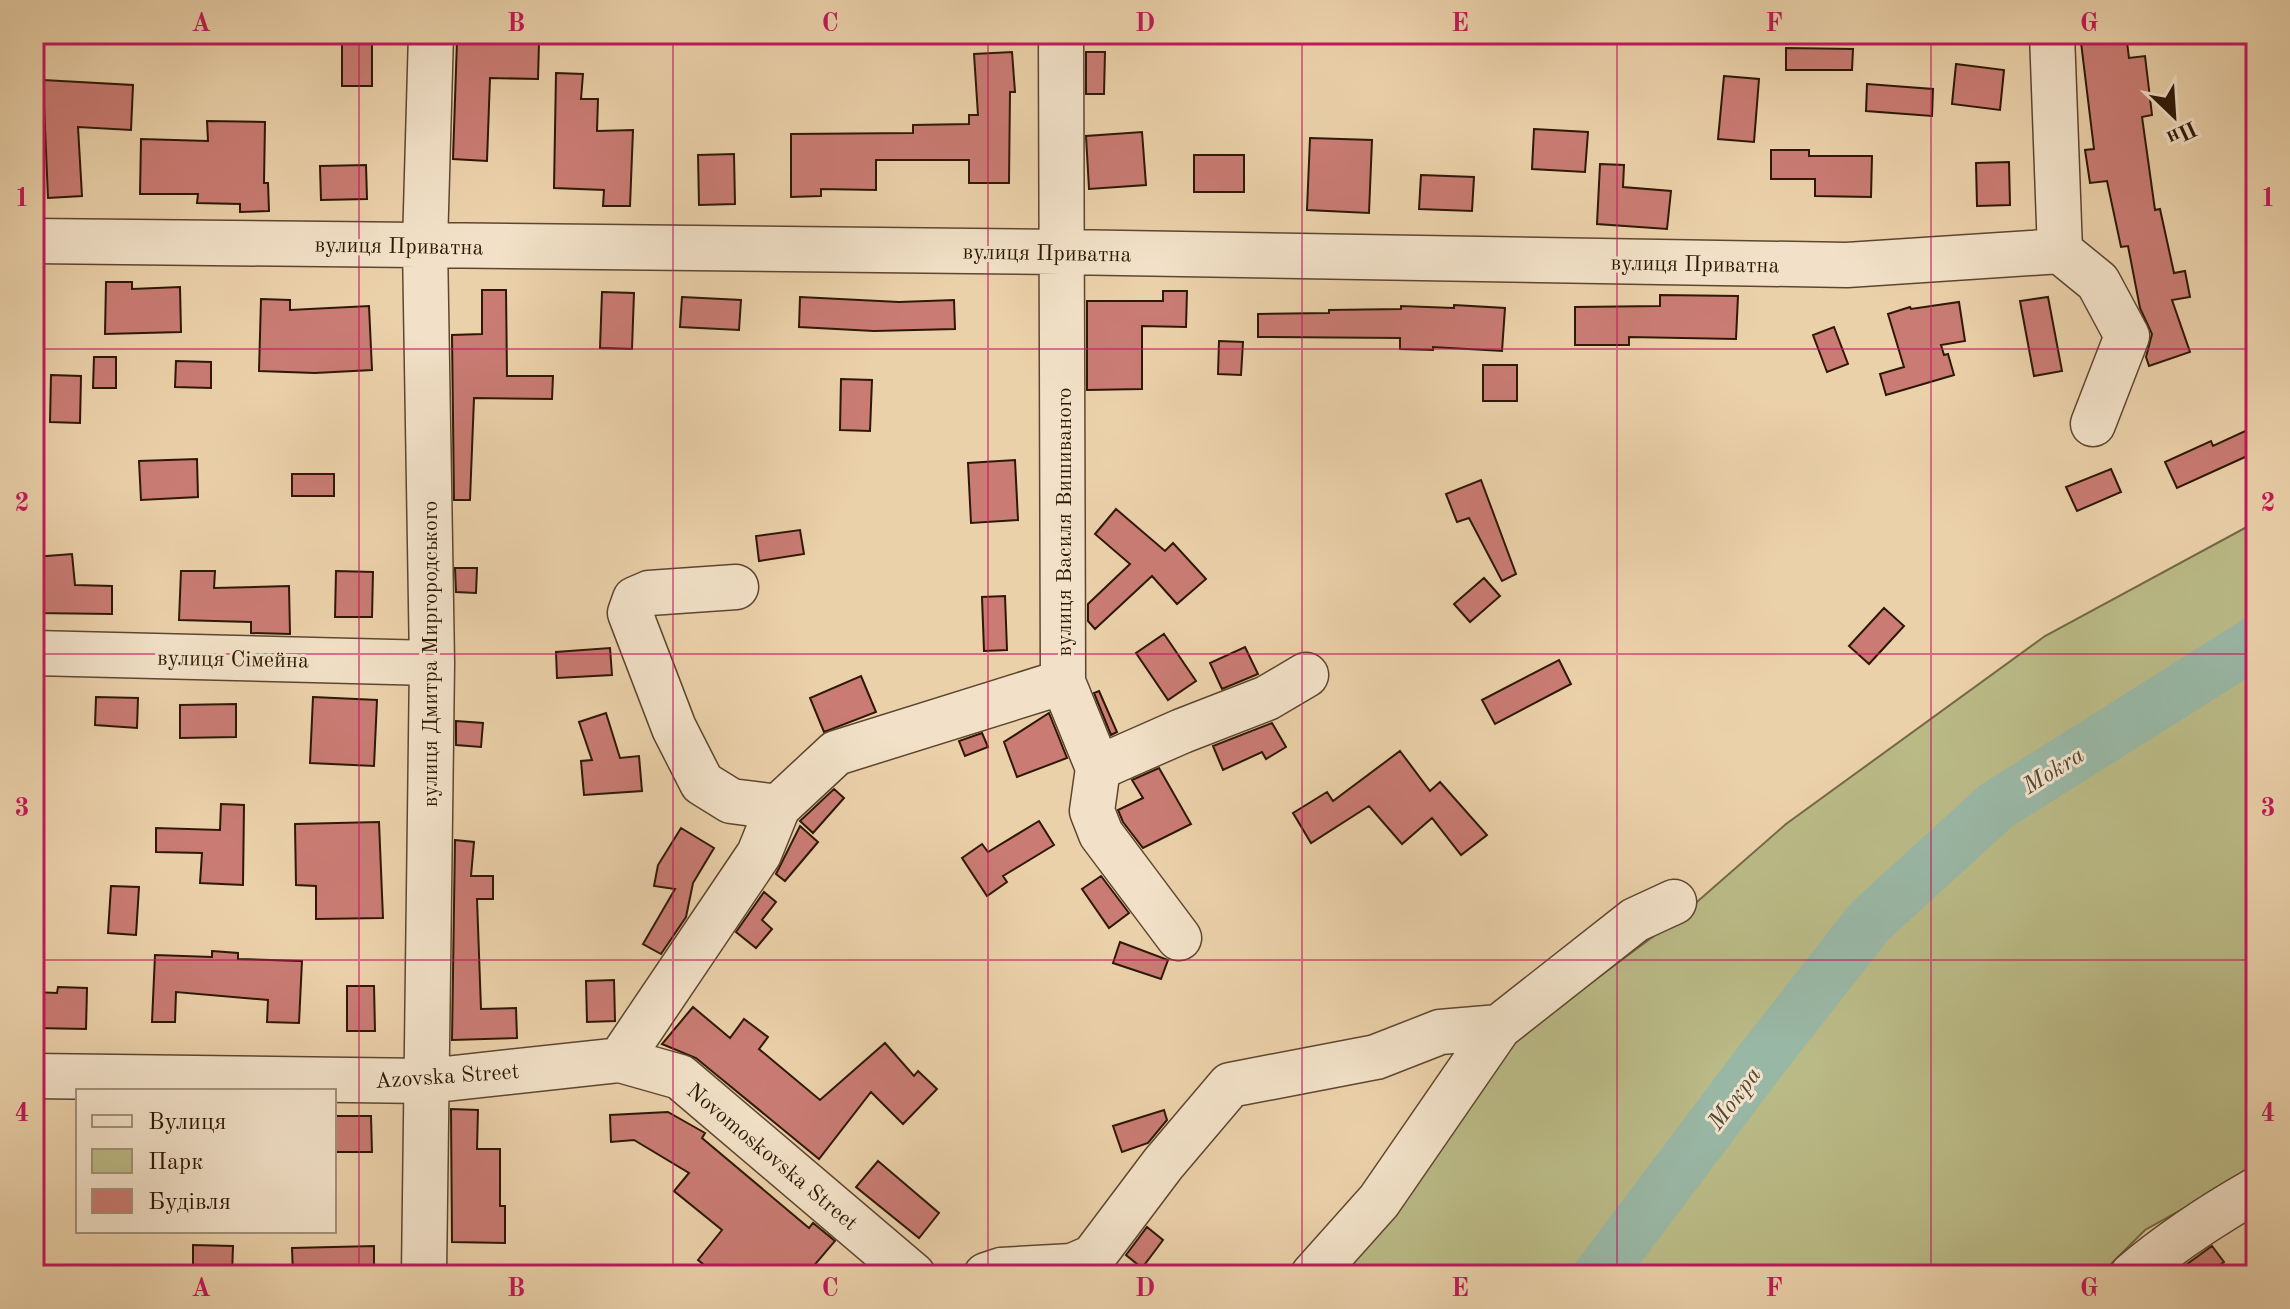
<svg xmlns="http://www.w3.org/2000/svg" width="2290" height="1309" viewBox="0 0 2290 1309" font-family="'Old Standard TT',serif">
	<rect width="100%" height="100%" fill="#ebd1aa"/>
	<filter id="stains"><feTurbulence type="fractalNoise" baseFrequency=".0025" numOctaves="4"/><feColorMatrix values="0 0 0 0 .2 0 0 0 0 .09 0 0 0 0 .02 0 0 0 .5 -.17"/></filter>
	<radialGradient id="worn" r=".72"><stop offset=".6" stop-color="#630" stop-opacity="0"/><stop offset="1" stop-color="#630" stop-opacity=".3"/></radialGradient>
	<path fill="#baba86" stroke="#746946" stroke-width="2" d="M2256,522v646l-111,62 -45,45h-765l163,-223 184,-137 104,-91 259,-188z"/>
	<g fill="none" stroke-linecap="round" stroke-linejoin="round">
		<path stroke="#99b7a5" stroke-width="52" d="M1599,1275l165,-219 105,-134 127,-116 260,-164"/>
	</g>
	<path fill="#ca7c74" stroke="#2e1806" stroke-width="2" d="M342,34h30v52h-30z
		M2080,34h46l3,24 16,-2 7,59 -10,2 13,93 5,-1 14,64 11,-2 5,26 -18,3 18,52 -41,14 -3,-9 6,-23 -12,-26 -12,-62 -7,1 -14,-66 -17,2 -5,-33 9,-1z
		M457,40l82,2 -1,37 -48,-1 -3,83 -34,-2z
		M1786,48l67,1 -1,21h-66z
		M1012,52l3,40h-5l-1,91h-40v-23h-93v30l-55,-1v7l-30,1v-63l122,-1v-8l56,-1v-9h9l-4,-61z
		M1086,52h19l-1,42h-18z
		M1956,64l48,6 -4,40 -48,-6z
		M556,73l27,1 -2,25h17l-1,32 36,-1 -3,76h-27l1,-16 -50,-2z
		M1724,76l35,3 -5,63 -36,-3z
		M43,80l90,5 -2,45 -53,-3 4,69 -34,2z
		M1867,84l66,5 -1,27 -66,-5z
		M207,121l58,1 -1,61h4l1,28 -29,1v-8l-43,-1 1,-9h-58l1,-55 67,2z
		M1534,129l54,3 -3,40 -53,-3z
		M1142,132l4,53 -57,4 -3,-53z
		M1310,138l62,2 -3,73 -62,-3z
		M1771,150h38v6h63l-1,41 -56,-1v-17h-44z
		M734,154l1,50 -36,1 -1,-50z
		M1194,155h50v37h-50z
		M2009,162l1,43 -33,1 -1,-43z
		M1600,164l24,1 -1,22 48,4 -4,38 -70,-5z
		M366,165l1,34 -46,1 -1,-34z
		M1421,175l53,2 -2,34 -53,-2z
		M106,282h26v7l48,-2 1,45 -76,2z
		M482,290h24l1,86h46l-1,23 -78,-1 -4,102h-16l-2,-165 30,-1z
		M1163,291h24l-1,36 -44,-1v63l-55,1v-89h76z
		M602,292l32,1 -2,56 -32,-1z
		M1660,295l78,1 -2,43 -107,-2v8h-54v-38l85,-1z
		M682,297l59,3 -2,30 -59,-3z
		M800,297l99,5 55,-2 1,29 -81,2 -75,-4z
		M2048,297l14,74 -28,5 -14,-75z
		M261,299l29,1v10l79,-4 3,64 -57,3 -56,-2z
		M1959,302l6,39 -24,4 3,10 4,-1 6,21 -68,20 -6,-21 24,-7 -16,-53 22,-7 1,2z
		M1454,305l51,3 -3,43 -69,-4v3l-33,-1v-11l-142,-1v-23l71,-1v-3l72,-1v-3l53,2z
		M1834,327l14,37 -21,8 -14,-37z
		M1219,341l24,1 -2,33 -23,-1z
		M94,357h22v31h-23z
		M176,361l35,1v26l-36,-1z
		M1483,365h34v36h-34z
		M51,375l30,1 -1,47 -30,-1z
		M841,379l31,1 -2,51 -30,-1z
		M2256,426v26l-79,36 -12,-26 46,-21 2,5z
		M197,459l1,38 -57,3 -2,-39z
		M1015,460l3,60 -47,3 -3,-60z
		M2111,469l10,23 -44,19 -11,-24z
		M292,474h42v22h-42z
		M1481,480l35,94 -14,7 -33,-63 -12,4 -11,-28z
		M1116,509l49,42 8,-8 33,36 -29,25 -25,-28 -57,53 -7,-8v-17l42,-40 -35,-30z
		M800,530l4,24 -45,7 -3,-25z
		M72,554l3,31 37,1v28l-78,-1v-56z
		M455,568h22l-1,25 -20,-1z
		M181,571h34l-1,17 75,-2 1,48 -39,-1v-11l-72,-2z
		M336,571l37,1 -1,45h-37z
		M1484,578l16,18 -30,26 -16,-18z
		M1005,596l2,54 -23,1 -2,-54z
		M1884,608l20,18 -35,38 -20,-18z
		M1164,634l32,47 -28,19 -32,-47z
		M1245,647l13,27 -36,15 -12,-26z
		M610,648l2,27 -55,3 -1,-26z
		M1559,660l12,24 -76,40 -13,-24z
		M861,676l15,36 -52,20 -14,-34z
		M1099,691l18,41 -6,3 -17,-42z
		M96,697l42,1 -1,30 -42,-3z
		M313,697l64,3 -3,66 -64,-3z
		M236,704v33l-56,1v-33z
		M606,713l14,45 19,-2 3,35 -58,4 -3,-34 11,-1 -13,-38z
		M1049,713l18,45 -50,19 -13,-35z
		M456,721l27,2 -2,24 -25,-2z
		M1272,723l14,24 -20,12 -4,-7 -39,18 -10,-24z
		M982,733l6,14 -23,9 -6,-15z
		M1400,751l30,40 10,-9 47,53 -26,20 -29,-37 -30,26 -33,-38 -58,37 -18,-30 34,-21 6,9z
		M1159,768l32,56 -48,24 -20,-26 -5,-12 25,-12 -11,-18z
		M834,789l10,9 -31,35 -13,-12z
		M221,804l23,1 -1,80 -43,-2 2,-30 -46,-1v-24l64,2z
		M1039,821l15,24 -51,31 4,6 -20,14 -25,-38 20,-14 6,8z
		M379,822l4,96 -67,1v-33l-20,-1 -1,-61z
		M800,826l18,16 -33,39 -9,-7z
		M681,828l33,20 -21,35 -7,34 -25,37 -18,-10 32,-55 -21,-3 4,-21z
		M455,840l19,2 -3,34h22v23h-16l4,110 35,-1 1,30 -65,2z
		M1101,876l28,37 -20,15 -27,-39z
		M111,886l28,1 -3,48 -28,-2z
		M764,892l12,10 -14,18 10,9 -16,19 -20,-16z
		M1120,942l48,18 -7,19 -48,-16z
		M212,951l26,2v6l64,2 -3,62 -32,-1 1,-22 -92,-8 -1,30h-23l3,-67 57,2z
		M614,980l1,41 -28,1 -1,-41z
		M347,986h27l1,45h-28z
		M58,987l29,1 -1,41 -52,-1v-36l23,1z
		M693,1007l37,31 14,-19 24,18 -9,12 61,51 65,-57 29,33 4,-5 19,18 -34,35 -32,-32 -52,67 -123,-101 -34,-14z
		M451,1109l27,1 -1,39h23v57h5v37l-53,-1z
		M1164,1110l3,10 -19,23 -26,9 -9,-26z
		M668,1112l37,21 -3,5 107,90 4,-5 22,18 -29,34h-89l-19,-15 24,-30 -48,-39 15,-18 -55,-33 -23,2 -1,-27z
		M334,1116h37l1,36h-38z
		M878,1161l61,52 -20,25 -63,-51z
		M1147,1227l16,13 -21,28 -16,-13z
		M193,1245l40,1 -1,29h-39z
		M374,1246v29h-81l-1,-27z
		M2212,1246l12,16 -18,13h-34z"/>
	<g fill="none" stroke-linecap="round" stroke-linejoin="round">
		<defs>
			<path id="minor" d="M2052,34l8,217 38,31 29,54 -34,88
				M34,241l1028,11 785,13 213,-14
				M736,587l-87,6 -14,6 -5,14 44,115 28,55 29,18 47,6
				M34,653l398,10
				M1063,682l35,86 -6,43 9,23 78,104
				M1098,768l84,-37 85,-33 39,-23
				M620,1060l139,-206 19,-47 58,-54 227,-71 -2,-648
				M34,1076l393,5 193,-21 60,17 233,198
				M424,1275l8,-612 -7,-418 6,-211
				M986,1275l15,-5 71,-4 21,-9 70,-93 67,-79 146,-28 64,-25 59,-5 136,-107 39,-18
				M1313,1275l66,-74 120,-174
				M2132,1275c39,-33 80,-60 124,-85"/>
		</defs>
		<use href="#minor" stroke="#5d462f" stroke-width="47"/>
		<use href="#minor" stroke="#f2e1c8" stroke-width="44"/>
	</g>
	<path fill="none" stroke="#c2185b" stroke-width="2" stroke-opacity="0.55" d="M359,34v1241M673,34v1241M988,34v1241M1302,34v1241M1617,34v1241M1931,34v1241M34,349h2222M34,654h2222M34,960h2222"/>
	<g text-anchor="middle" stroke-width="6" stroke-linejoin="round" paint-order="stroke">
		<g font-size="22" fill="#2e1806" stroke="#f2e1c8">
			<text transform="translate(399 245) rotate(1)" y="8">вулиця Приватна</text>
			<text transform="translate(1047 252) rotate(1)" y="8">вулиця Приватна</text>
			<text transform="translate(1695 263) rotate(1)" y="8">вулиця Приватна</text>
			<text transform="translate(1063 522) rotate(-90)" y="8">вулиця Василя Вишиваного</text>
			<text transform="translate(429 654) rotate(-90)" y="8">вулиця Дмитра Миргородського</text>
			<text transform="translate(233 658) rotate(1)" y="8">вулиця Сімейна</text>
			<text transform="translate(447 1075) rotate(-4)" y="8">Azovska Street</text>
			<text transform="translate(773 1156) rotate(40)" y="8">Novomoskovska Street</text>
		</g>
		<g font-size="24" font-style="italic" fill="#4e4836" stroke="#f2e1c8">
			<text transform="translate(2053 770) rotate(-32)" y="8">Mokra</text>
			<text transform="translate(1734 1098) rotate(-53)" y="8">Мокра</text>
		</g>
	</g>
	<rect width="2290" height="1309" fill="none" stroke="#ebd1aa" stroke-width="88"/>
	<rect x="76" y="1089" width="260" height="144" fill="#f2e1c8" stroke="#a4917a" stroke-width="2"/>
	<rect x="92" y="1115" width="40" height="12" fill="#f2e1c8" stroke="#a4917a" stroke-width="2"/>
	<text x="148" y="1129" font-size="24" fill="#2e1806">Вулиця</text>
	<rect x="92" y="1149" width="40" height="24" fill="#baba86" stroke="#a4917a" stroke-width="2"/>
	<text x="148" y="1169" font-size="24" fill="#2e1806">Парк</text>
	<rect x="92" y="1189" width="40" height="24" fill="#ca7c74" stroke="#a4917a" stroke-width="2"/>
	<text x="148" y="1209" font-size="24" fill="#2e1806">Будівля</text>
	<g transform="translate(2174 116) rotate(155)" stroke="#f2e1c8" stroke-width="6" paint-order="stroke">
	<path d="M0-6L14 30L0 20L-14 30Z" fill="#2e1806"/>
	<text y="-12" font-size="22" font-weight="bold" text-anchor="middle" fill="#2e1806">Пн</text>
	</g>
	<rect x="44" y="44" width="2202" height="1221" fill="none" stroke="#c2185b" stroke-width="3"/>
	<g font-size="26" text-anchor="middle" font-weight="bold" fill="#c2185b">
		<text x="201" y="31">A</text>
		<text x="516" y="31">B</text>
		<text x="830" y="31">C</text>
		<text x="1145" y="31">D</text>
		<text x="1460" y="31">E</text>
		<text x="1774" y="31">F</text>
		<text x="2089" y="31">G</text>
		<text x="22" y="206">1</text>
		<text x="2268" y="206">1</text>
		<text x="22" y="511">2</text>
		<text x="2268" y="511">2</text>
		<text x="22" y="816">3</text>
		<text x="2268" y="816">3</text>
		<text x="22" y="1121">4</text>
		<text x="2268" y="1121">4</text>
		<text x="201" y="1296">A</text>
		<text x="516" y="1296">B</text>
		<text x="830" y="1296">C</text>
		<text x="1145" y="1296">D</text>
		<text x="1460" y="1296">E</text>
		<text x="1774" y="1296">F</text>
		<text x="2089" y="1296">G</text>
	</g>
	<rect width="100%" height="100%" filter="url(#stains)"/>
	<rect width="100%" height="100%" fill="url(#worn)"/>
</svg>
